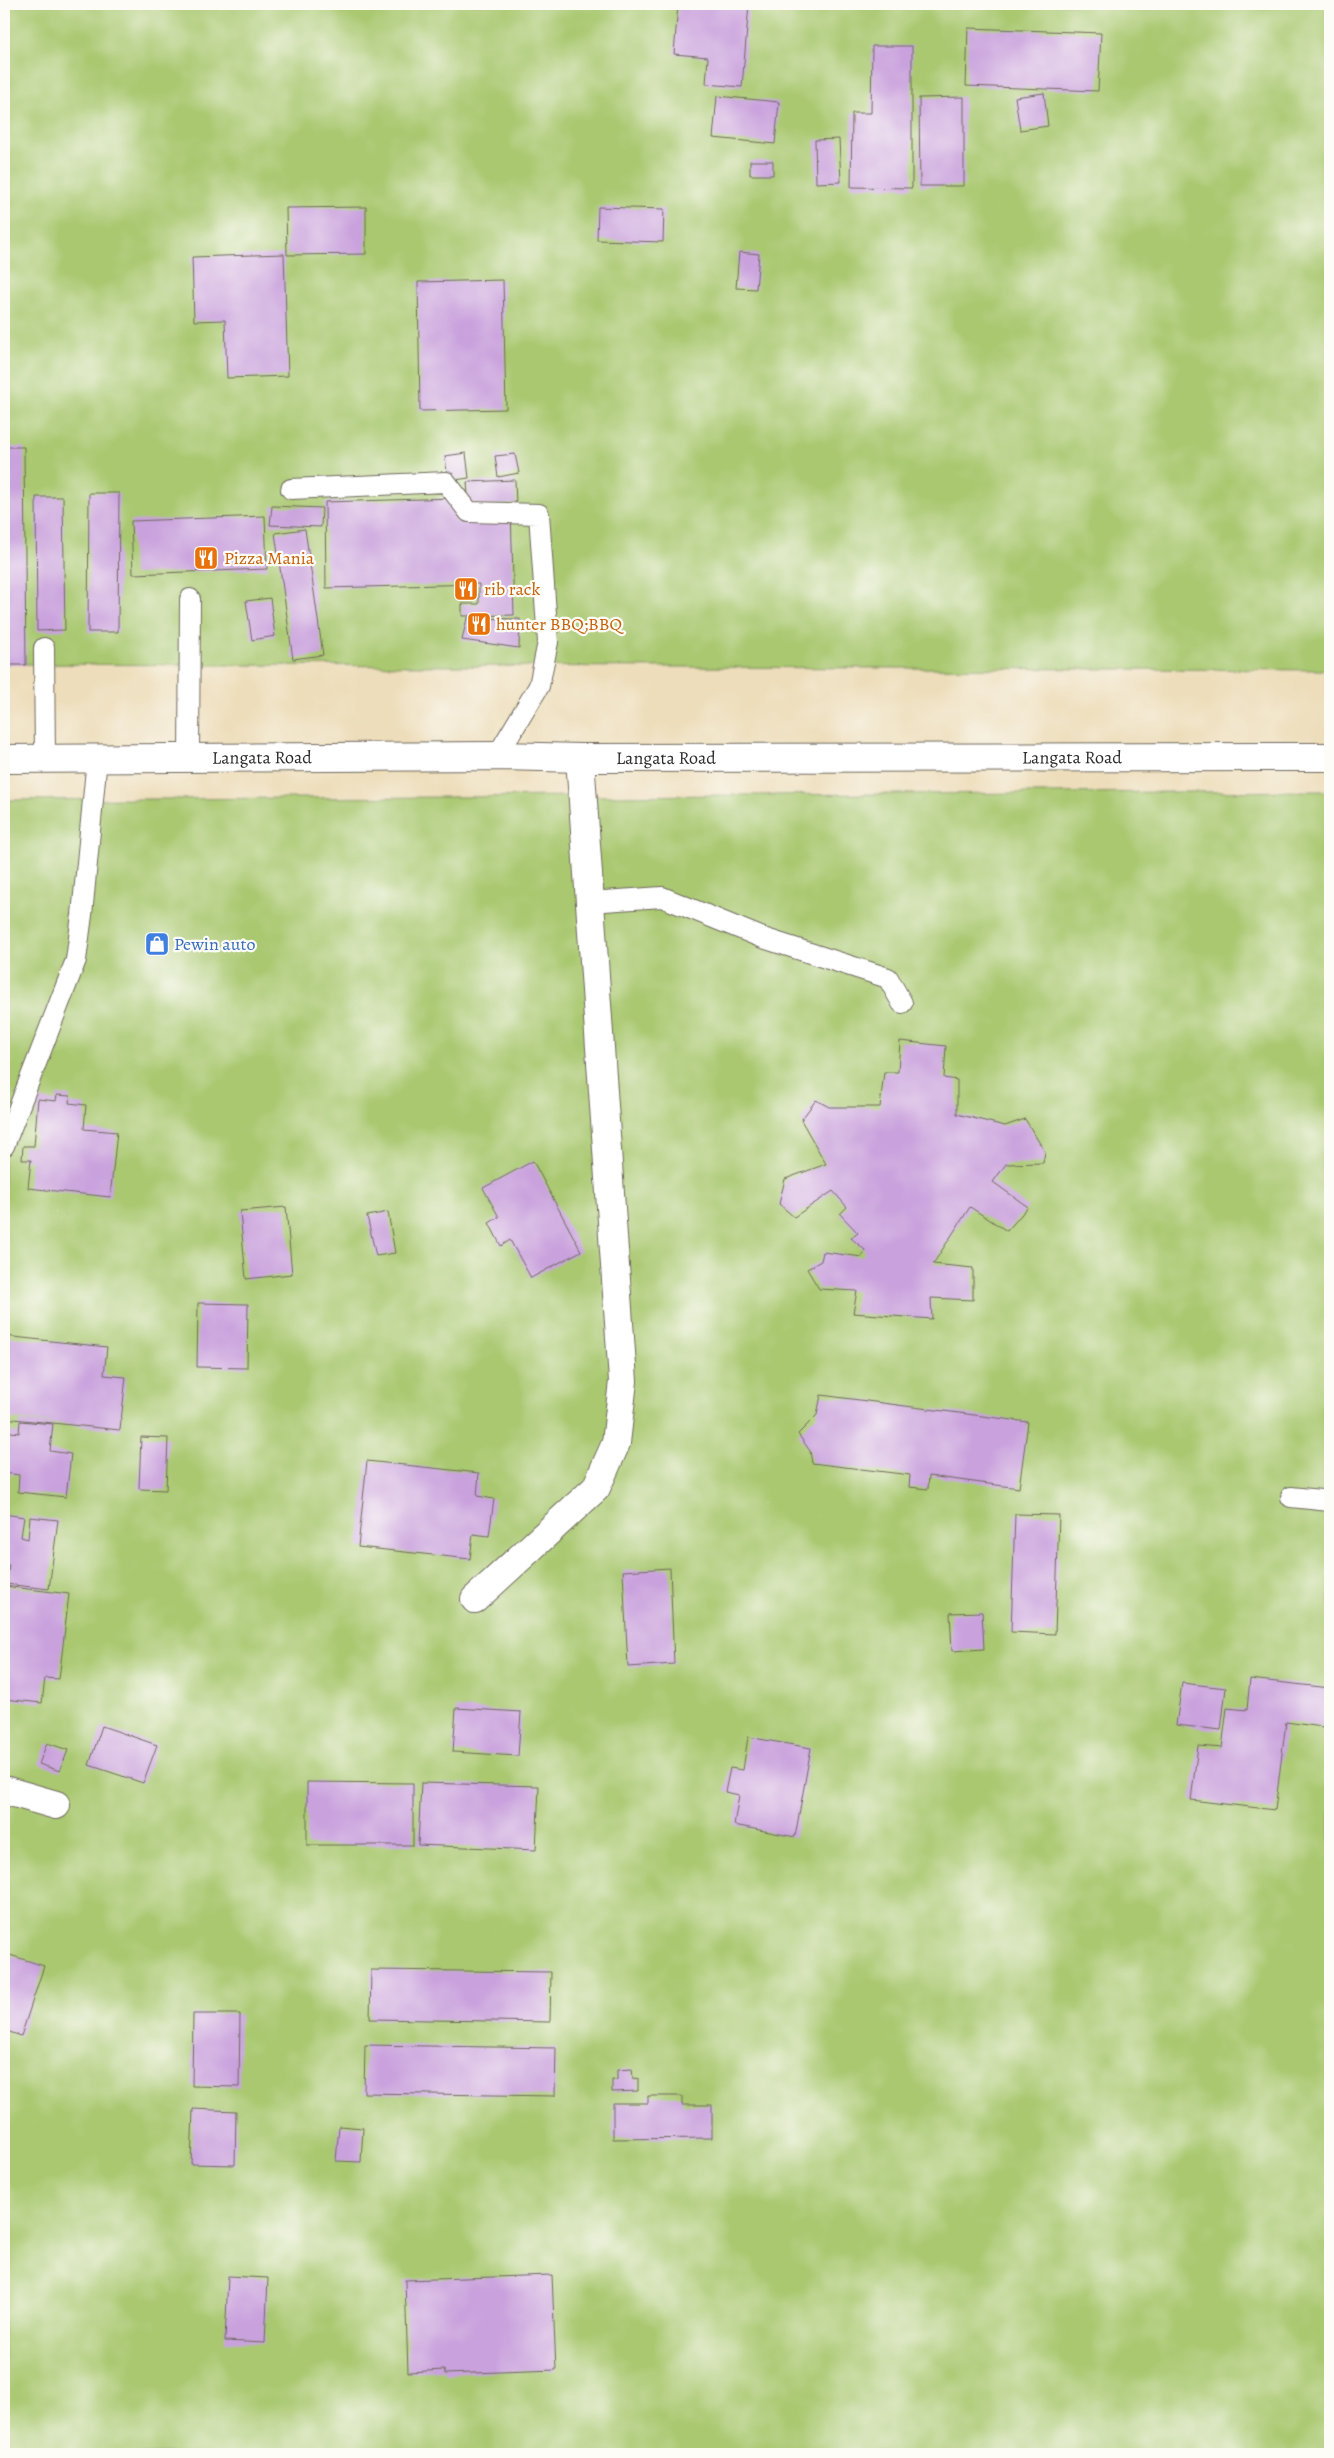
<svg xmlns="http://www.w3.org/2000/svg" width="1334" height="2458" viewBox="0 0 1334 2458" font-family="Alegreya,serif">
	<rect width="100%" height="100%" fill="#fdfcf7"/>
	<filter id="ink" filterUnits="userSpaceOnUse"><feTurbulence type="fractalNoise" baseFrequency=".02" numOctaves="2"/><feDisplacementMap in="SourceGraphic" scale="10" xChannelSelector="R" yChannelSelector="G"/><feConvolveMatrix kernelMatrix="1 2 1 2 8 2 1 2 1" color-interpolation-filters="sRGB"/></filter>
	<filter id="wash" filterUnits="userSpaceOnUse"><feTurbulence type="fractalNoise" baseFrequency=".0096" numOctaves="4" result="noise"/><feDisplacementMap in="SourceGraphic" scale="20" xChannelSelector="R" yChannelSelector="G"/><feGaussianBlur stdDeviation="1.12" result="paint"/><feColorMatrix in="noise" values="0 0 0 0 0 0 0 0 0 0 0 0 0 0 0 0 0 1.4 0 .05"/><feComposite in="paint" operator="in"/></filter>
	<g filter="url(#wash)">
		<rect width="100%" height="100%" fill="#edddba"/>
		<path fill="#a9c870" stroke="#6a7a4e" d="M4,4h1326v666l-1326,-6z
			M1330,791v1663h-1326v-1654z"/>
		<g id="blocks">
			<path fill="#c9a1dd" d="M678,4h71l-7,83 -36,-3 2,-27 -34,-3z
				M968,28l133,5 -3,58 -132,-5z
				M872,46h40v142l-61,-1 1,-74h19z
				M1044,93l4,33 -28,4 -5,-33z
				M717,96l62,6 -4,42 -62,-6z
				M964,97v89h-44l-1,-88z
				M839,139l2,43 -25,1 -1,-43z
				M4,147l5,1 -2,85h-3z
				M750,161h23v14h-23z
				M366,207v47l-79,1 -1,-47z
				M598,207l66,2 -1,33 -66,-2z
				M739,252l20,2 -3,35 -20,-1z
				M284,254l4,122 -61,2 -2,-58 -31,1 -2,-64z
				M503,280l3,129 -86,2 -2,-129z
				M4,447h20l2,218h-22z
				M466,453l3,25 -21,3 -3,-25z
				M515,454l4,19 -21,4 -3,-21z
				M515,480l1,24 -47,3 -2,-25z
				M89,493h30l-1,139h-30z
				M36,497h27l2,133 -28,1z
				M454,498l1,13 56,-2 3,106 -52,1v-12h17v-20l-153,4 -1,-86z
				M272,506l50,2 -1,19 -51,-2z
				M265,516l2,53 -134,5 -2,-53z
				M305,529l18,126 -30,4 -18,-126z
				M270,598l5,38 -23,4 -6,-39z
				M467,618l53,1 -1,29 -57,-8z
				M900,1041l46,5 -2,32 13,2v34l48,12 20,-7 20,33 -2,11 -37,1 -13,18 35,25 -21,24 -37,-24 -37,57 40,4v32l-42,-2 1,21 -79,-6 4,-22 -38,-2 -12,-20 14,-8 2,-9 39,5 3,-7 -14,-12 7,-5 -18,-19 7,-7 -14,-16 -39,26 -15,-13 6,-25 41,-15 -25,-44 15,-20 13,7h51l4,-35h14z
				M57,1095l13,1 -1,7 17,2 -2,24 33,3 -7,65 -82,-9 3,-28h-9l1,-14h11l4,-47 18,2z
				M533,1161l48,90 -50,27 -21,-38 -9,6 -12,-23 10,-6 -16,-29z
				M286,1207l6,67 -46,5 -6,-68z
				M388,1212l7,41 -19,3 -9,-40z
				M198,1303l50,1 -1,64 -50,-1z
				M4,1336l103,11 -3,28 22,2 -6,53 -116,-12z
				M821,1395l207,27 -9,66 -90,-12 -1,13 -19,-2 1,-12 -98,-12 -2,-12 -12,-17 19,-19z
				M20,1421l33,3 -3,27 21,3 -5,43 -48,-5 1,-17 -15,-2v-42l15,2z
				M141,1437l27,1 -2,52 -27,-1z
				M367,1461l112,12 -2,23 17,3 -5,37 -16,-2 -3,25 -112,-12z
				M4,1514l20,3 -3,20 7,2 2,-22 28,3 -9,69 -43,-5 3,-19h-5z
				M1015,1514l44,1 -4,119 -44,-2z
				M670,1568l4,96 -46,3 -5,-96z
				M4,1586l65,8 -10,85 -14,-1 -3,25 -38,-4z
				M982,1612l2,37 -32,2 -2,-38z
				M1250,1679l80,9v40l-44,-6 -11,88 -84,-10 7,-54 24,2 5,-40 20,2z
				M1182,1683l44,5 -5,42 -45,-5z
				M456,1708l65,4 -3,44 -65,-4z
				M102,1726l55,19 -14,38 -54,-18z
				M748,1737l63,11 -16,89 -61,-12 5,-30 -14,-3 5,-24 13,2z
				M47,1743l21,7 -8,21 -21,-7z
				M307,1782l106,1v62h-106z
				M421,1783l118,3 -3,64 -118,-5z
				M4,1953l40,13 -23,70 -17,-6z
				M371,1970l180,2 -1,50 -180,-3z
				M193,2014h47l-1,73 -47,-1z
				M365,2045l191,3 -1,48 -191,-3z
				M632,2069l1,10 5,-1v13l-26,1v-12h5v-10z
				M648,2096h34v9h30v33l-99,1v-36h35z
				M193,2109l43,2 -1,54 -44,-1z
				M339,2126l24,2 -2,34 -25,-1z
				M552,2275l4,95 -111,4 -1,-4 -36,2 -3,-92z
				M228,2276l40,2 -3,65 -40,-2z"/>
		</g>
	</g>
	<g filter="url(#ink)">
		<use href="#blocks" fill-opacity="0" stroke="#6f695d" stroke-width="1"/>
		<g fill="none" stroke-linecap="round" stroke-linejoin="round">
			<defs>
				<path id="service" d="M291,489l155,-7 23,30 70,2 9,128 -9,44 -42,70
					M44,648l1,111
					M189,758l1,-159
					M590,902l72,-5 101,41 125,40 14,25
					M4,1146l72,-186 6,-45 15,-157
					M1291,1497l39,4"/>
				<path id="minor" d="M475,1599l121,-111 20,-45 7,-62 -43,-623
					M4,1790l52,15"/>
				<g id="secondary">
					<path id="s1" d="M4,759l493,-3 83,2 750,-1"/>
				</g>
			</defs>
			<use href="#service" stroke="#6f695d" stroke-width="22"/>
			<use href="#minor" stroke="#6f695d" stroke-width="30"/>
			<use href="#secondary" stroke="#6f695d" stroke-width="30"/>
			<use href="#service" stroke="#fff" stroke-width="20"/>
			<use href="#minor" stroke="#fff" stroke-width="28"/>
			<use href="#secondary" stroke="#fff" stroke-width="28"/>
		</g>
	</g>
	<defs>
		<symbol id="restaurant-square" viewBox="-11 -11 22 22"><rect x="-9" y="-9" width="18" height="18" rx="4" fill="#e8710a" stroke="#fdfcf7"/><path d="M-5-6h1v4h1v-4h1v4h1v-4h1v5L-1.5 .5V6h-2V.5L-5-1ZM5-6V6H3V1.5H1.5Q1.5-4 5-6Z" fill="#fff"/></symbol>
		<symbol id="shop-square" viewBox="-11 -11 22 22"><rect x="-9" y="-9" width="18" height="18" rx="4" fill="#3f7fe0" stroke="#fdfcf7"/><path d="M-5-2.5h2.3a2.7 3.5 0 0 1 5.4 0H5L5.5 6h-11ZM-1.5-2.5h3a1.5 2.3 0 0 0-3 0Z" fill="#fff"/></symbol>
	</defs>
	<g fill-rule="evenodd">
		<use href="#restaurant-square" x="192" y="544" width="28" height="28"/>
		<use href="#restaurant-square" x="452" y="575" width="28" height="28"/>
		<use href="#restaurant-square" x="465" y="610" width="28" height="28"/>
		<use href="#shop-square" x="143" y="930" width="28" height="28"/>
	</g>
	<g text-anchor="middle" stroke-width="4.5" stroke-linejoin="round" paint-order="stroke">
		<g font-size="18" fill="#c56008" stroke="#fdfcf7" text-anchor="start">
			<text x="224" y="564">Pizza Mania</text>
			<text x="484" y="595">rib rack</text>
			<text x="496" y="630">hunter BBQ;BBQ</text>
		</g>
		<g font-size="18" fill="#2b2b2b" stroke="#fdfcf7">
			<text dy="6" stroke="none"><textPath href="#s1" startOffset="1068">Langata Road</textPath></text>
			<text dy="6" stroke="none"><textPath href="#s1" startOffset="258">Langata Road</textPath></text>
			<text dy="6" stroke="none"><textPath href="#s1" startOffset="662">Langata Road</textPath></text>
		</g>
		<g font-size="18" fill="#366cbe" stroke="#fdfcf7" text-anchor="start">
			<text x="174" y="950">Pewin auto</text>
		</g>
	</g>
	<rect width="1334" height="2458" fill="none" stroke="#fdfcf7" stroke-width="20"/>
</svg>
